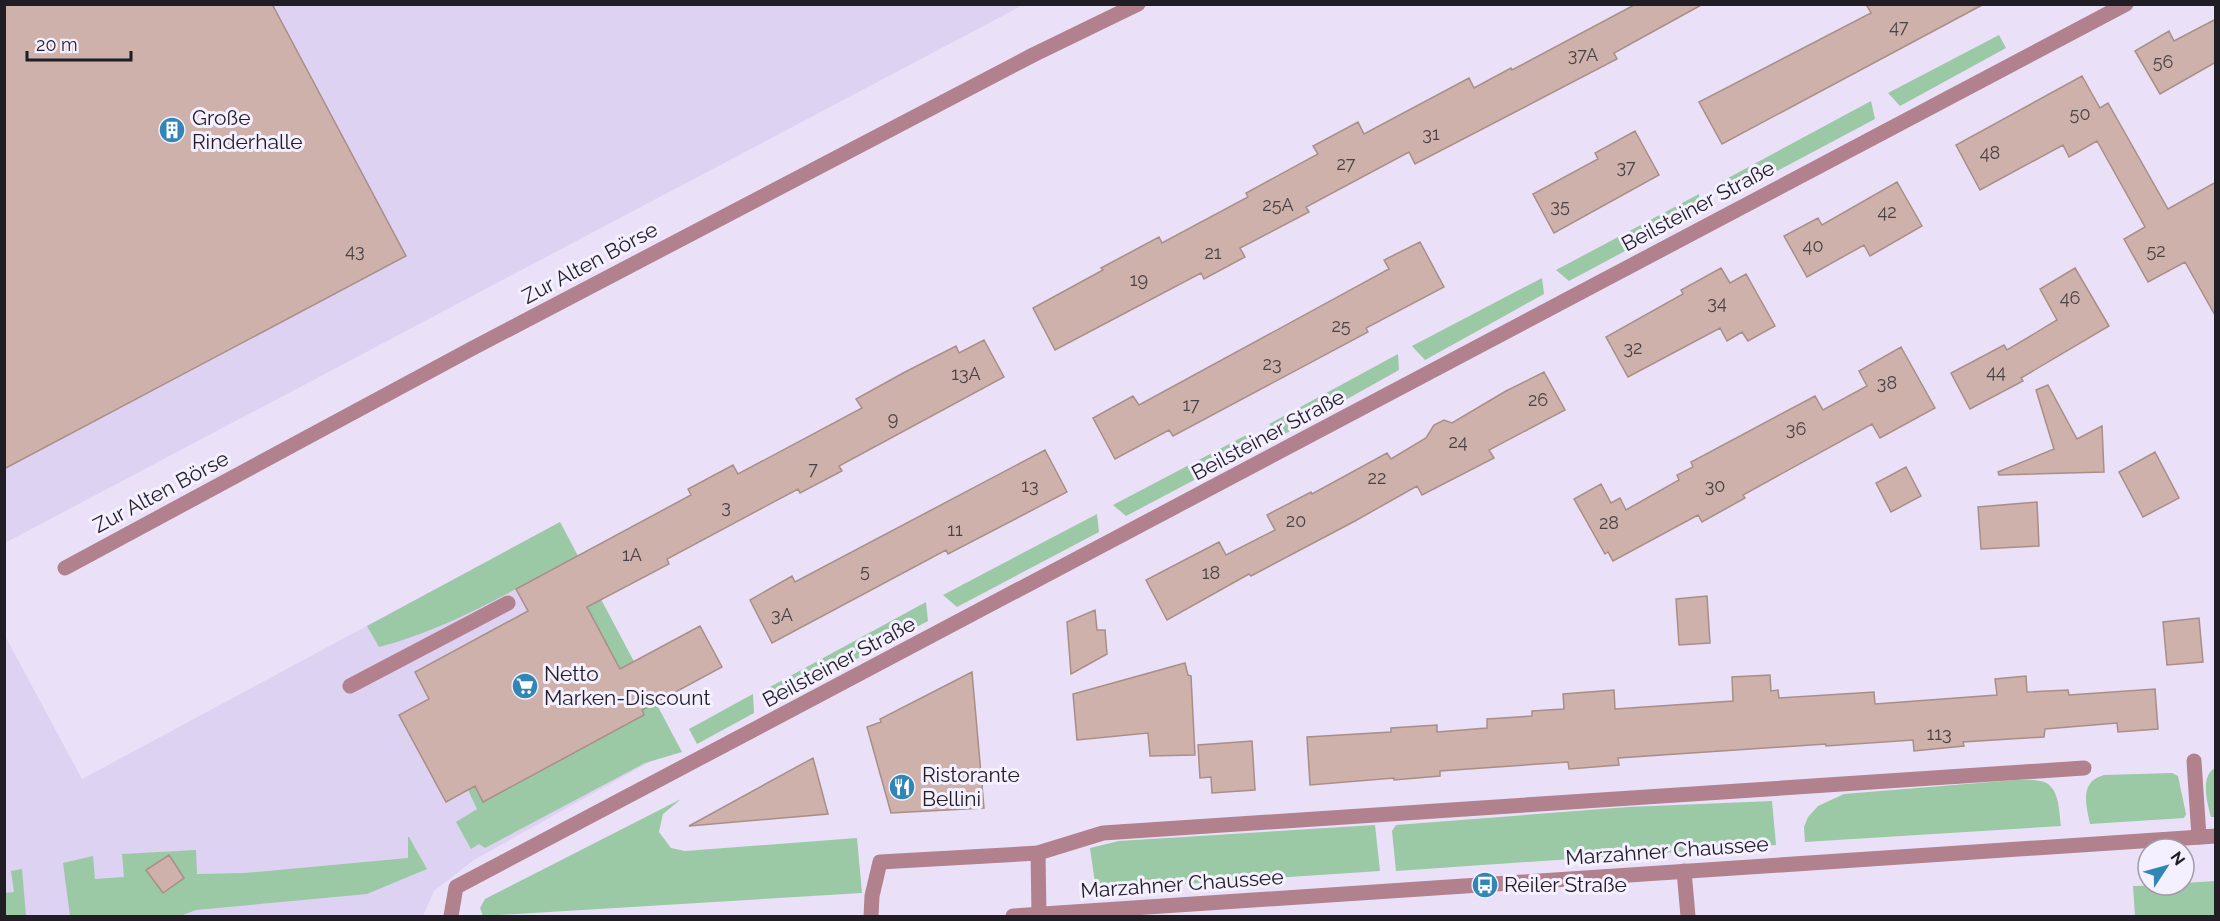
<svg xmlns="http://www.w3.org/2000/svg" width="2220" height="921" viewBox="0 0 2220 921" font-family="Raleway,sans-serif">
	<rect width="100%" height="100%" fill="#eae1f9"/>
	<path fill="#ded2f2" d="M5,5h1018l-1018,538z
		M560,522l118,224 -204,114 -40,31 -11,25h-418l-1,-282 78,145z"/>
	<path fill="#9bc8a5" d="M1999,35l7,13 -106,58 -12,-13z
		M1871,101l4,18 -143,76 -15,-11z
		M1699,194l1,17 -131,70 -13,-11z
		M1542,278l2,16 -119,66 -13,-14z
		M1398,354l1,16 -118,66 -12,-12z
		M1250,433l3,16 -127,67 -13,-11z
		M1097,514l2,18 -142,75 -14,-12z
		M560,522l122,230 -37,11 -160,85 -6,-4 -8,5 -15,-27 21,-13 -9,-19 7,-4 9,15 160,-86 -82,-151c-59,32 -118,66 -183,83l-12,-21z
		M926,602l2,19 -145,77 -15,-10z
		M753,694l1,19 -57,31 -8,-15z
		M2215,768v49h-4c-4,-14 -11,-41 4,-49z
		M2172,773l6,3 8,38 -2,4 -94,6c-4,-20 -11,-42 14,-49z
		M2015,780c8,0 21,-1 29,2 16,6 15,31 17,44l-256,16 -1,-15 4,-10 10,-11 26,-12z
		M681,799l-18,15 -4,18 12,16 14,3 172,-13 5,55 -379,23 -3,-8 5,-9z
		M1772,801l4,44 -380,26 -4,-40 4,-6 232,-18z
		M1375,825l5,46 -284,19 -6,-42 29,-7z
		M408,837h1l18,32 -60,25 -171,16 -16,6h-110l-7,-53 30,-7 2,23 29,-2 -2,-23 74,-4 1,24 48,-1 163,-15z
		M22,869l4,47h-21v-23l9,-1 -3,-21z
		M2215,881v35h-80l-2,-30 51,-1v-2z"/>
	<path fill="#cdb1aa" stroke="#a98e88" stroke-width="1.5" d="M4,4h268l134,252 -402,213z
		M1636,4h67l-89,49 3,6 -202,105 -6,-12 -103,55 3,5 -69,36 5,9 -41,22 -3,-6 -146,77 -22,-42 70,-38 -2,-2 58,-31 3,6 86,-46 -2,-4 72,-39 -5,-8 45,-24 6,12 105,-56 5,10 37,-20 1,2z
		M1866,4h118l-262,140 -23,-42 172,-89z
		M2216,19v43l-56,32 -25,-43 34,-20 5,10z
		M2082,76l18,32 8,-5 60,106 48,-27v135l-31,-55 -37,20 -24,-43 21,-12 -48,-86 -28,16 -6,-12 -83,45 -24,-45z
		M1635,131l24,44 -105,58 -21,-39 65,-35 -3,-6z
		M1897,182l25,44 -52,30 -6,-11 -57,32 -23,-41 34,-18 4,7z
		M1420,242l24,45 -78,41 2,4 -195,104 -4,-6 -54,29 -22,-41 40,-22 6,9 250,-136 -5,-9z
		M1721,268l9,15 16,-9 29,52 -27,15 -6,-9 -15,9 -7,-13 -92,49 -22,-40 77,-43 -2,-4z
		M2075,268l34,58 -88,52 2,3 -53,28 -19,-36 53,-28 3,5 50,-30 -17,-31z
		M984,340l20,37 -165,89 3,5 -42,22 -2,-4 -131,70 2,5 -82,43 33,62 80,-43 22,41 -80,43 2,5 -161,87 -8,-16 -29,16 -47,-87 30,-16 -14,-27 113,-61 -12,-22 175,-94 -3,-6 45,-24 5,9 124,-66 -6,-9 49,-27 51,-26 3,7z
		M1901,347l34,61 -55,30 -8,-14 -129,71 2,3 -43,24 -4,-7 -85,46 -5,-9 -3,2 -31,-55 27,-15 10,19 9,-5 6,12 53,-30 -2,-5 16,-8 -2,-5 124,-66 8,14 44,-24 -8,-15z
		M1544,372l21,38 -76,40 5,8 -72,37 -5,-9 -62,35 -104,55 -2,-2 -82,46 -21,-40 73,-38 7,13 49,-25 -8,-15 44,-23 1,2 75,-41 4,6 35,-21 8,-13 10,-5 8,3 54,-32z
		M2048,385l29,54 25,-13 2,46 -105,3 -1,-3 56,-23 -18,-59z
		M1045,450l22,42 -119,62 -2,-4 -174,93 -22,-43 42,-24 3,6z
		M2155,452l24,46 -36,19 -24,-45z
		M1906,467l15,29 -30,16 -15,-29z
		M2037,502l2,44 -58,3 -3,-42z
		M1707,596l3,47 -31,2 -3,-46z
		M1095,610l2,20h8l2,24 -36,20 -4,-52z
		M2199,618l4,44 -36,3 -4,-43z
		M1185,663l3,12 3,1 4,79 -45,1 -2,-23 -71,7 -4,-46z
		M972,672l12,136 -93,5 -24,-86 14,-5 -1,-3z
		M1770,675l1,16 7,-1 1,8 95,-6 1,12 122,-9 -2,-16 31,-3 1,16 41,-2 1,5 86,-6 3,40 -40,3 -1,-9 -72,6 -1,8 -81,5 1,4 -50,5 -1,-11 -87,6v-2l-208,14 1,7 -50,4 -1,-7 -128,9v5l-46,4v-2l-84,7 -3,-48 84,-5v-4l46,-3v7l50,-4v-9l45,-3v-5l32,-2 -1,-15 51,-4 1,19 118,-8 -1,-24z
		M1252,741l3,49 -43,3 -1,-16 -11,1 -2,-33z
		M813,758l15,56 -139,12z
		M169,855l15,23 -21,15 -17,-23z"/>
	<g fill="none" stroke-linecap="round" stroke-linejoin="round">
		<path stroke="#b2818e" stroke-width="15" d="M65,568l408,-220 560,-293 105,-51
			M350,686l158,-83
			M2194,761l5,76
			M1038,853l1,62
			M871,916l1,-20 8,-34 158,-9 65,-20 981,-65"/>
		<path stroke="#b2818e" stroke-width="15" d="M1684,871l4,45
			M451,916l5,-29 1670,-883"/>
		<path stroke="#b2818e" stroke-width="15" d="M1013,916l1203,-80"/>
	</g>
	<defs>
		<symbol id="building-disc" viewBox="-11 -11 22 22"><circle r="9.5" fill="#3286b6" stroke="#f5f0ff"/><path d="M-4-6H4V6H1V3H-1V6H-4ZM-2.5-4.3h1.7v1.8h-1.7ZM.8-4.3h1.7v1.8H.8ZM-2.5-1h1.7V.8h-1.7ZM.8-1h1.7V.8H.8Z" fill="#fff"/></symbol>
		<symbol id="supermarket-disc" viewBox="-11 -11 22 22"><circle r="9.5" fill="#3286b6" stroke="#f5f0ff"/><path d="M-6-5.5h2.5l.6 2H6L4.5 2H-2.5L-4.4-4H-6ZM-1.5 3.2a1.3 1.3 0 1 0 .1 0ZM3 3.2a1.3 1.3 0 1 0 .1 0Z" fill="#fff"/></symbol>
		<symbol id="restaurant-disc" viewBox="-11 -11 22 22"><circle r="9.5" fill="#3286b6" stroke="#f5f0ff"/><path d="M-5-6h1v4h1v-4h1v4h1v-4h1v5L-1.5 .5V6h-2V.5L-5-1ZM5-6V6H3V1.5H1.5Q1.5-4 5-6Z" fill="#fff"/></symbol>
		<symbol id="bus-disc" viewBox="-11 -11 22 22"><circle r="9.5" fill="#3286b6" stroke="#f5f0ff"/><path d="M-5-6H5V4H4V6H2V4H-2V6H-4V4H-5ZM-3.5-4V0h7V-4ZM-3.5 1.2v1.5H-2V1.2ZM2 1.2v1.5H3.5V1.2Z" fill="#fff"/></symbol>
	</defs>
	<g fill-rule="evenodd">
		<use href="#building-disc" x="157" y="115" width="30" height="30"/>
		<use href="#supermarket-disc" x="510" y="671" width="30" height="30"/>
		<use href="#restaurant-disc" x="887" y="772" width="30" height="30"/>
		<use href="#bus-disc" x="1470" y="870" width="30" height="30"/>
	</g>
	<g text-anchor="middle" stroke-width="6" stroke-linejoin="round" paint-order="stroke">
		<g font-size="18" fill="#4b4246">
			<text x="1899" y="33">47</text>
			<text x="1583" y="61">37A</text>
			<text x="2163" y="68">56</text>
			<text x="2080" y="120">50</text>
			<text x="1431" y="140">31</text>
			<text x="1990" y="159">48</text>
			<text x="1346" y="170">27</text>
			<text x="1626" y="173">37</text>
			<text x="1278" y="211">25A</text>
			<text x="1560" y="212">35</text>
			<text x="1887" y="218">42</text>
			<text x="1813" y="252">40</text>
			<text x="355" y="257">43</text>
			<text x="2156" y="257">52</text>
			<text x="1213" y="259">21</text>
			<text x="1139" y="286">19</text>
			<text x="2070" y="304">46</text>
			<text x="1717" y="309">34</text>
			<text x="1341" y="332">25</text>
			<text x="1633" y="354">32</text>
			<text x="1272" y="370">23</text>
			<text x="1996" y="378">44</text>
			<text x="966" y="380">13A</text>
			<text x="1887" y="389">38</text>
			<text x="1538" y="406">26</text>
			<text x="1191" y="411">17</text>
			<text x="893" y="425">9</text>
			<text x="1796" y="435">36</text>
			<text x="1458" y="448">24</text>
			<text x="813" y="475">7</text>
			<text x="1377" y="484">22</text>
			<text x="1030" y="492">13</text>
			<text x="1715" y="492">30</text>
			<text x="726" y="513">3</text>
			<text x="1296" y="527">20</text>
			<text x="1609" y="529">28</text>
			<text x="955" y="536">11</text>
			<text x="632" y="561">1A</text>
			<text x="865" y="577">5</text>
			<text x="1211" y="579">18</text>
			<text x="782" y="621">3A</text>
			<text x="1939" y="740">113</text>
		</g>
		<g font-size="21" fill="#201d25" stroke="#f5f0ff" text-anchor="start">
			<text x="192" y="125">Große<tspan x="192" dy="24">Rinderhalle</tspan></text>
			<text x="544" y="681">Netto<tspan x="544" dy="24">Marken-Discount</tspan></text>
			<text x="922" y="782">Ristorante<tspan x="922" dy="24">Bellini</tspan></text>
			<text x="1504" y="892">Reiler Straße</text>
		</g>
		<g font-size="21" fill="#201d25" stroke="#f5f0ff">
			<text transform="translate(1698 206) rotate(-28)" y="7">Beilsteiner Straße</text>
			<text transform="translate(590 263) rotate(-28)" y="7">Zur Alten Börse</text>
			<text transform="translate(1268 435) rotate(-28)" y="7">Beilsteiner Straße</text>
			<text transform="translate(161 492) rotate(-28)" y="7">Zur Alten Börse</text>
			<text transform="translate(839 662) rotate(-28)" y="7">Beilsteiner Straße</text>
			<text transform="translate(1667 851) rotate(-4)" y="7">Marzahner Chaussee</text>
			<text transform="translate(1182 884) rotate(-4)" y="7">Marzahner Chaussee</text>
		</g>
	</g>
	<rect width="2220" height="921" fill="none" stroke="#201d25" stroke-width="12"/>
	<g transform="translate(2166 867) rotate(54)"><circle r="28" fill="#f5f0ff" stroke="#a09ca8" stroke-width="1.5"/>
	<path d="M0-4.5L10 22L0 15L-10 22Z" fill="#3286b6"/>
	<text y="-9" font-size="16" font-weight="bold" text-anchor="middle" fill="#201d25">N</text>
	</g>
	<path d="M27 51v9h104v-9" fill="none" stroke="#201d25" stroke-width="3"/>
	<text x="36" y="51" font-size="18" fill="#201d25" stroke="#f5f0ff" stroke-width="4.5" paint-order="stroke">20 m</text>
</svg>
